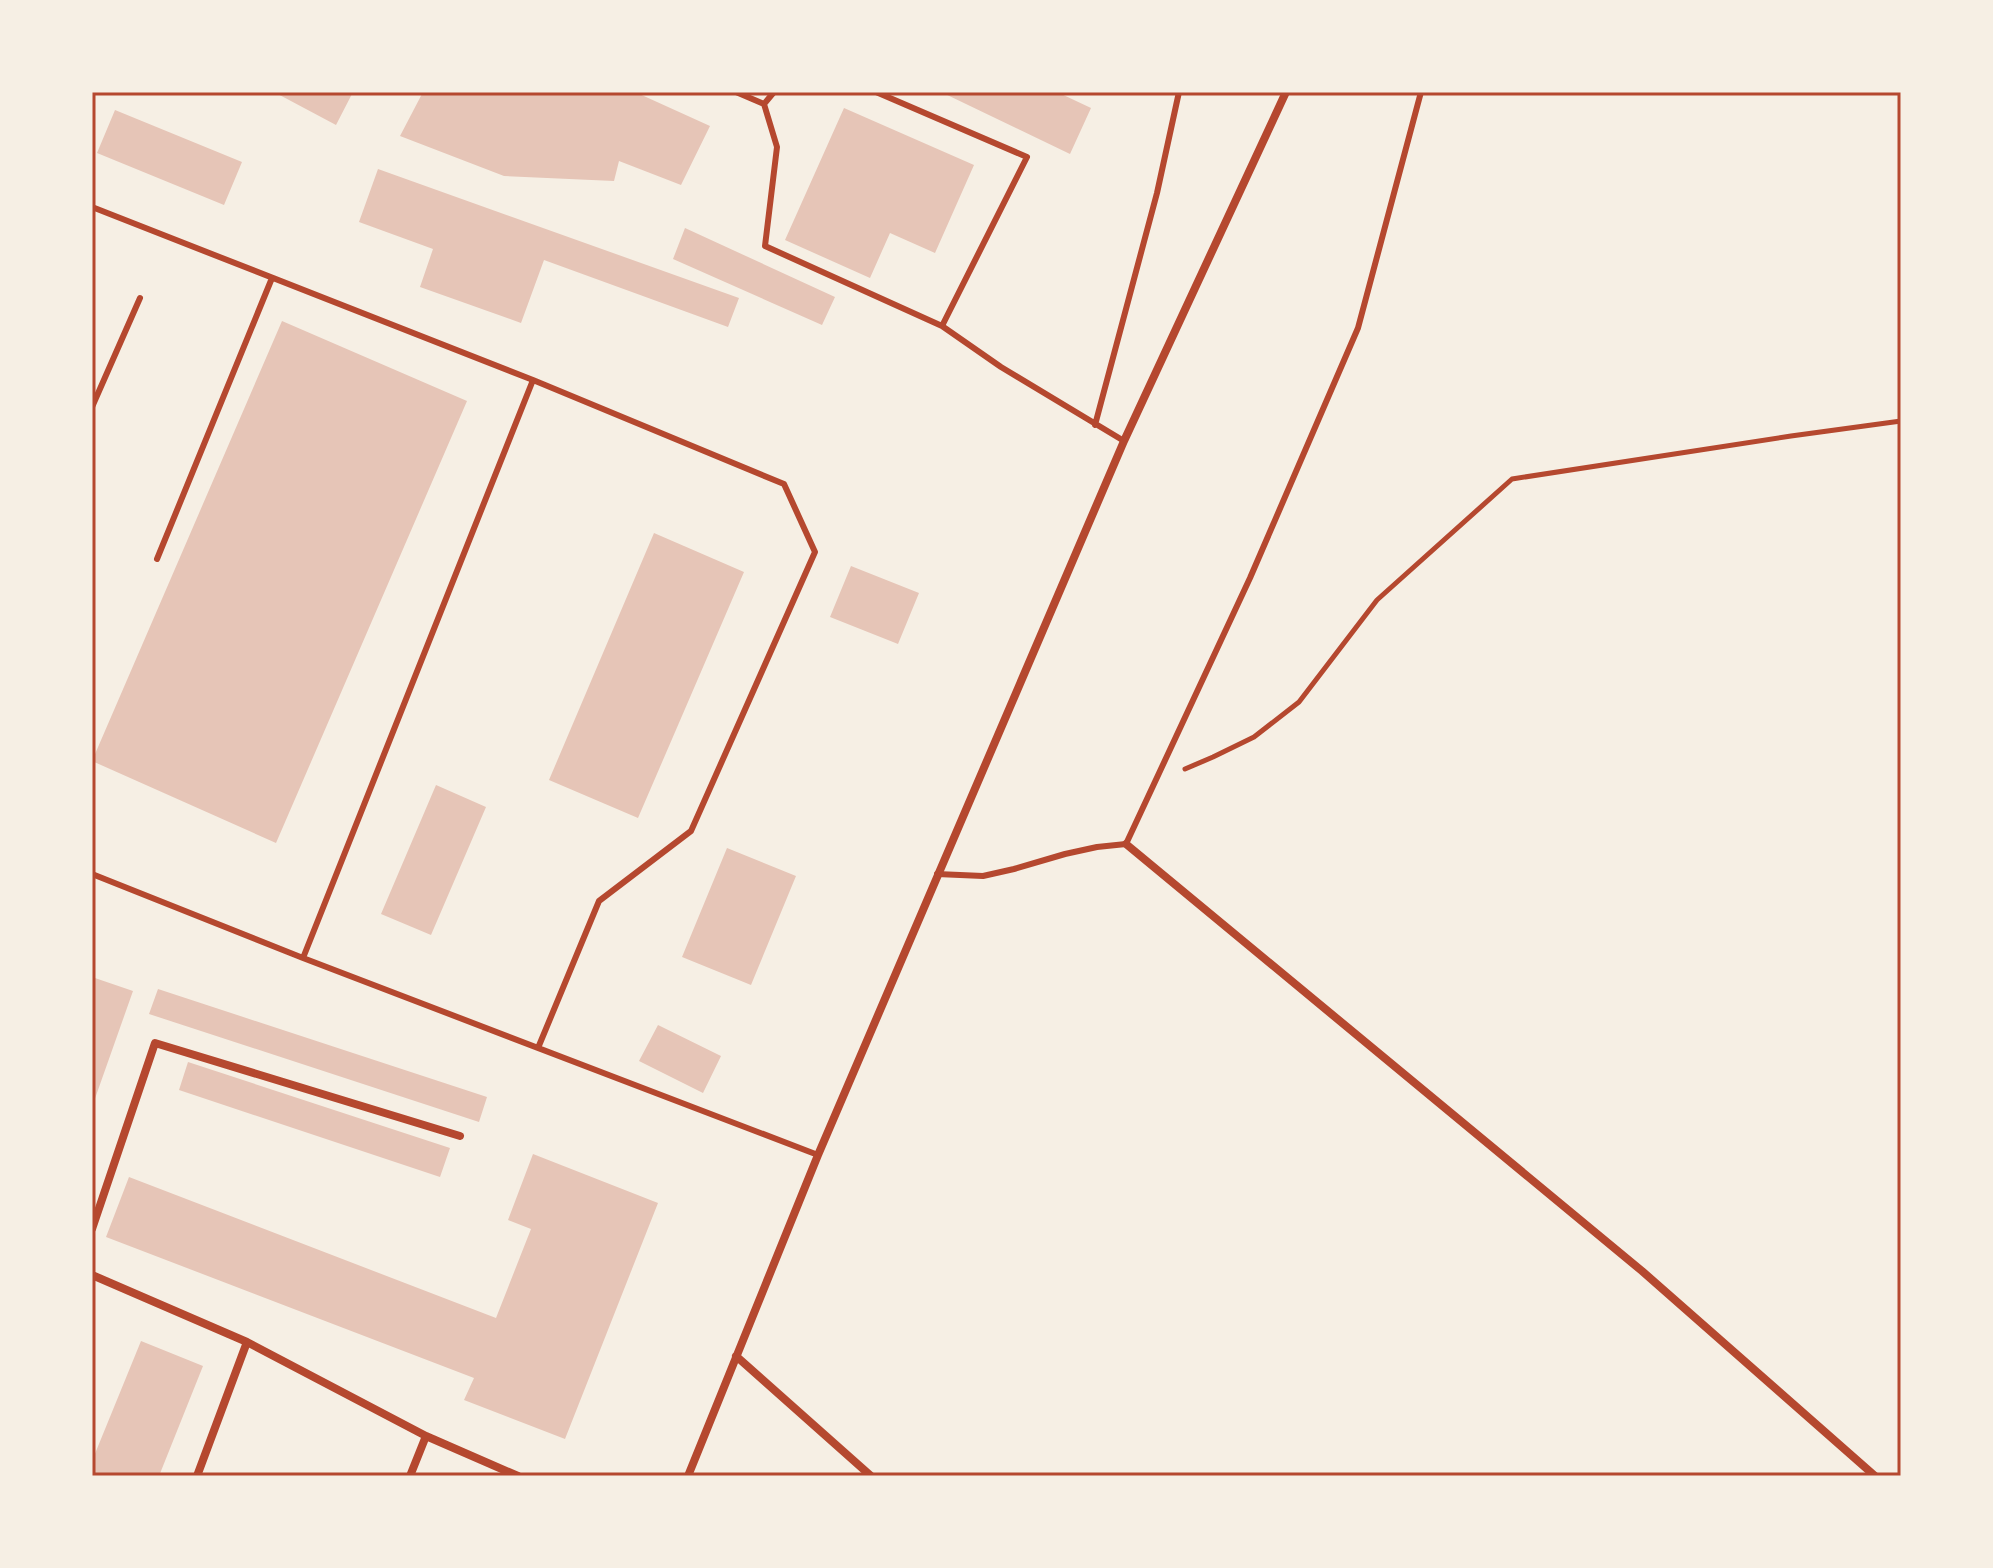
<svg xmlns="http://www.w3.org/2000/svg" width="1993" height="1568" viewBox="0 0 1993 1568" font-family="Montserrat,sans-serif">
	<rect width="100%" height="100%" fill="#f6efe4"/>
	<path fill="#e6c5b7" d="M274,92h79l-17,33z
		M423,92h212l75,34 -29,59 -62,-24 -5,20 -110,-5 -104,-40z
		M941,92h116l34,16 -21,46z
		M844,108l130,57 -39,88 -45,-20 -20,45 -85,-38z
		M115,110l127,52 -18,43 -127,-52z
		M378,169l361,129 -11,29 -184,-67 -23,63 -101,-36 13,-38 -74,-27z
		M685,228l150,69 -13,28 -149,-66z
		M282,321l185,80 -191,442 -184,-82z
		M654,533l90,39 -106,246 -89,-38z
		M851,566l68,27 -21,51 -68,-27z
		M436,785l50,22 -55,128 -50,-21z
		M727,848l69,28 -45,109 -69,-28z
		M92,977l41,14 -41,116z
		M158,989l329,108 -8,25 -330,-108z
		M658,1025l63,31 -18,37 -64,-32z
		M188,1062l262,86 -10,29 -261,-87z
		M533,1154l125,49 -93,236 -101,-39 10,-22 -368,-141 23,-60 367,141 35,-89 -23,-9z
		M141,1341l62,25 -44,110h-67v-15z"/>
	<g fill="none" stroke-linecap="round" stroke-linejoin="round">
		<path stroke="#b5482f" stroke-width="5" d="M1185,769l28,-12 41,-20 45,-35 78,-102 135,-121 279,-43 110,-15"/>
		<path stroke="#b5482f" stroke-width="6" d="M736,92l28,12 13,43 -12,99 177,80 59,41 123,74
			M876,92l151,65 -85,169
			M764,104l10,-12
			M92,207l441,173
			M92,407l48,-109
			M1095,425l62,-232 22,-101
			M157,559l115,-281
			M92,874l211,84 515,197
			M937,874l46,2 31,-7 51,-15 32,-7 29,-3 124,-266 108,-250 63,-236
			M303,958l230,-578 251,104 31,68 -124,279 -92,70 -61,147"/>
		<path stroke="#b5482f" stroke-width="8" d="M1126,844l516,427 233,205
			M92,1229l63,-186 305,93
			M92,1275l155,67
			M736,1356l135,120
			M197,1476l50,-134 179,94
			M410,1476l16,-40 92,40
			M688,1476l130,-321 306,-714 162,-349"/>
	</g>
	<rect width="1993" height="1568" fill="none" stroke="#f6efe4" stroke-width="188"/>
	<rect x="94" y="94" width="1805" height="1380" fill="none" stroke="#b5482f" stroke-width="3"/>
</svg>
